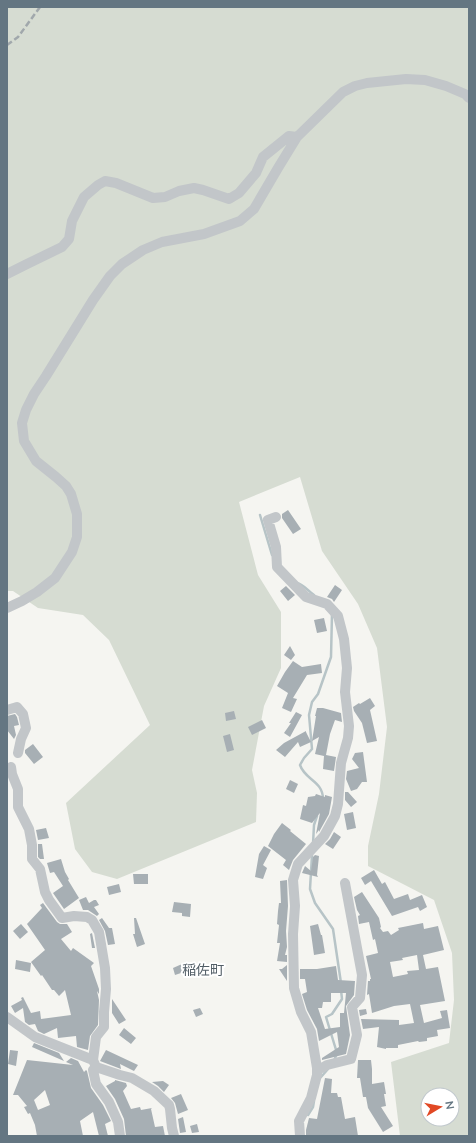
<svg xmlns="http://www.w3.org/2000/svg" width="476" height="1143" viewBox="0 0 476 1143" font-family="Mulish,'Noto Sans JP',sans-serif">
	<rect width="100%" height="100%" fill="#f5f5f1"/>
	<path fill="#d6dcd2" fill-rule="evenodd" d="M7,7h462v1129h-69l-9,-74 58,-19 5,-43 -2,-47 -18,-53 -66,-34v-20l11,-52 8,-67 -10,-79 -19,-44 -36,-53 -22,-74 -61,25 19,73 23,37v56l-17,38 -12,64 5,23 -1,29 -139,57 -25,-7 -17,-23 -9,-46 84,-78 -41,-85 -26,-25 -45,-7 -25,-17h-6zM428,1095h24v24h-24z"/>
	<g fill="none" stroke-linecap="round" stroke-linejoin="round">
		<path stroke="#b7c4c7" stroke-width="2.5" d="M260,515l12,40
			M297,583c6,1 11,8 17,12
			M323,799c0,-18 -18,-19 -23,-34l4,-7 8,-9 -3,-34 3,-13 6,-8 13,-37 1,-43
			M313,844l1,-19 3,-9
			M312,855l-2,34 5,14 18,26 8,54
			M334,1061l3,-8 -11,-36 6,-3 10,-15 -1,-9
			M321,1077l7,-8
			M308,1115l5,-8 1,-6"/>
	</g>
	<path fill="#a7afb4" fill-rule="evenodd" d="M288,510l13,19 -8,5 -11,-16v-4z
		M335,585l7,5 -8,12 -2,-3 -5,-2z
		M286,586l9,9 -7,6 -8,-10z
		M324,618l3,13 -10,2 -3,-13z
		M290,646l5,9 -4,5 -7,-5z
		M293,661l9,6 19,-3 1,9 -15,2 -14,23 4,1 -6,13 -9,-4 6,-15 -11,-7 8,-14z
		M370,698l5,8 -5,4 7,31 -10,2 -5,-20 -8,-12 -1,-4 6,-4 1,1z
		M317,708h6l18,5 1,9 -7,-2 -5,14 -4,21 10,2 -2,14 -11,-2 1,-13 -9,-2 4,-17 -7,4 4,-25h-1z
		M234,711l2,8 -10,2 -1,-8z
		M296,712l6,3 -12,22 -6,-4 7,-10h-2z
		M15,714l2,3 2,8 -5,1 2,9 -2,4 -7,-9v-14z
		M262,720l4,8 -14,7 -4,-8z
		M306,731v1l5,10 -11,5 -2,-5 -13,15 -9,-7 8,-7z
		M230,734l4,16 -7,2 -4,-16z
		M33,744l10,13 -9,7 -9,-11v-3z
		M363,752l4,30h-5l-5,7 -6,2 -5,-12 1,-8 12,-3 -7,-9 3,-6z
		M290,780l8,4 -4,9 -8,-4z
		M345,792h3l9,10 -6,5 -6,-7z
		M316,794l9,3v-2l7,2 -3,17 -10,18v-2l-3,4 4,-21 -8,10 -12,-4 3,-14 3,1 2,-9 7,-1z
		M353,812l3,16 -9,2 -3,-16z
		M282,823l9,7 -1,1 16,13 -13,16 -4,10 -6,-5 3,-5 -18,-14 6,-12z
		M46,828l3,10 -11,2 -2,-10z
		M334,832l7,5 -8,12 -8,-5 5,-5z
		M38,844h4l2,15h-4l-2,-2z
		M264,846l7,4 -8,15 4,3 -4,11 -8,-2 4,-23z
		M315,855l4,1 -2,19 1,2 -16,-4 3,-7 6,5 2,-14z
		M61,859l4,13 4,7 -1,1 11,18 -15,11 -11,-16 10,-7 -9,-14 -4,1 -3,-10z
		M374,870l8,14 3,-2 9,17 14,-5 2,6 12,-5 5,12 -7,4 -2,-4 -26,9 -21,-35 -6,4 -4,-7z
		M133,874h15v10h-14z
		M287,880l1,26 -2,25 1,16 -2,8h2v7l-10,-1 3,-18h-3l2,-18 -2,-1 1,-13 1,-8h2l-1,-22z
		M119,884l2,8 -12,3 -2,-8z
		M362,892l17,26 2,9 -1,1 3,4 5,-1 3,4 8,-5 -1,-2 25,-5 1,6 14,-3 6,24 -21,5 3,14 12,-2 7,34 -25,4 4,18 18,-5 -2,-7 7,-1 3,18 -13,2 1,6 -11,2v3l-8,1 -1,-1 -20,4v3h-12v1l-9,-2 2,-20 -16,2 -2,-10 38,1v5l15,-2 -4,-19 -16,2 -22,7 -3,-19 -2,1 1,-14h2v-2h1l-5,-23 12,-3 -3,-14 -2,1 -4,-18 -10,2 -1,-8 2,-1 -3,-5 -3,-13zM417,955l2,15 -12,1 1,3 -15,3 -3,-15 13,-2 -1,-2z
		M86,897l3,6 5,-3h2l3,5 -5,2 5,7 -2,2 -9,-6h-5l-4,-10z
		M174,902l17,2 -1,13 -8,-1v-3l-10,-1z
		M43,903l14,19 3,2h7l5,8 -11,7 10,12 2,-3 21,15 -3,3 8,23v5l-2,-3 2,9 -1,25 -8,11 -2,14 -11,-3 -1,-11 -18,2 -1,-10 -13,6 -6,-3 -3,-7 -6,1 -4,-3 -2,-14 -8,5 -4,-7 11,-6 -1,-2 2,-1 8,16 9,-2 1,8 30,-4 -6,-25 -6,6 -5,-6h-2l-10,-15 -1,1 -10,-14 14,-12 -18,-26 15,-16 -2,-3z
		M102,918l7,10h3l3,16 -7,1 -3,-14 -6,-11z
		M134,918h2l9,26 -8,3 -4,-13h2z
		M21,924l7,8 -8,7 -7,-8z
		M318,924l3,11h1l3,18 -11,2 -4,-29z
		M92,933l3,15h-3l-2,-14z
		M16,960l15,3 -1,9 -15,-3z
		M182,964l2,8 -9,3 -2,-7z
		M287,965v16l-8,-12h3z
		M336,966l2,14 17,1 -1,14 -8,11 4,29 -4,19 -24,6v-2l17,-11 -2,-15 -18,9 -2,-12 -10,-19 -5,-16 5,-2 -2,-13h-5v-10h17zM331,993h15l-2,20h-4v14l-15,2 -7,-21h4l1,-6h8z
		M112,999l14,21 -7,4 -7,-11z
		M200,1008l3,6 -7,3 -3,-7z
		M366,1009l1,5 -7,2 -1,-6z
		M124,1028l12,10 -5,6 -12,-9z
		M34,1043l25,10 5,8 -32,-14z
		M10,1050l8,1 -2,15 -8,-2z
		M106,1050l32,15 -4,6 -14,-7 1,5 -21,-8z
		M71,1058l7,3 6,11 2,-2 1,1 4,17 12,17 8,16 -6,3 3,12h-9l-6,-24 -13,9 3,15h-46l-2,-11 -5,-12 -2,1 -4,-7 3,-1 -9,-11h-5l14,-35 46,5 -7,-3zM45,1090l5,15 -12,5 -4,-10z
		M358,1060h13l1,9v15l12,-2 2,12h-2l2,12 -5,1 12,19 -10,6 -15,-24 -2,-11h-3l-3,-19h-3z
		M325,1078l7,1 -1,14h6l1,4h3l4,22 10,-2 3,19h-52v-6l3,-12 8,1z
		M115,1080l11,3 1,3 -4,5 8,18 9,-2 1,3 11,-2 -1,1 4,18 8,-1 2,10h-39l-2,-17 -9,-20 -9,-13 9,-5z
		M163,1081l6,4 -5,7 -6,-6 -6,-4z
		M181,1094l7,16 -10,4 -3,-11 -4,-5z
		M183,1117l3,15 -6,1 -2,-14z
		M197,1124l2,8 -7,1 -2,-7z"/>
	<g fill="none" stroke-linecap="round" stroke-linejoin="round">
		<path stroke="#c2c6c9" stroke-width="10" d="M7,274l20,-10 35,-17 7,-8 3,-18 12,-24 14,-12 7,-4 11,2 37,15 12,-1 14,-6 15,-3 9,2 26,9 10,-6 17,-20 7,-16 26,-21 8,1
			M276,517l-8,3 8,27 1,20 29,30 21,7 11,12 6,23 3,29 -2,24 4,34 -1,12 -7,25 -3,41 -3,12 -11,20 -26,28 -5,16 2,26 -2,28 1,54 7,24 10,20 6,36v7l-6,23 -12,23 1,15
			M7,608l15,-7 15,-9 18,-14 17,-26 5,-15v-23l-6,-20 -5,-8 -10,-9 -20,-16 -12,-20 -2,-18 4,-13 8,-16 12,-18 47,-76 17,-24 12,-12 21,-14 19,-8 42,-8 36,-13 14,-12 24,-41 19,-31 46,-45 12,-6 12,-3 39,-4 19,1 21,6 19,8 4,4
			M7,710l10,-3 6,7 3,14 -5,11 -3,14
			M11,767l1,7 6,15v18l11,22 3,16v14l8,10 5,23 4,8 13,18 12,-2 13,1 5,3 7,12 6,36 1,21 -2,23v15l-8,10 -3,23 3,7 24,8 12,3 22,13 15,14 1,4 2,19 2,8
			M7,1017l28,20 58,23
			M96,1067l-3,3 3,14 13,18 9,20 2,14
			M317,1068h5l5,-3 24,-6 6,-24 -5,-28 8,-9 2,-23 -17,-92"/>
		<path stroke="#a1a8ac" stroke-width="2.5" stroke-dasharray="6 3" stroke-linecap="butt" d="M7,45l11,-8 22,-30"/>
	</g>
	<g text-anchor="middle" stroke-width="4" stroke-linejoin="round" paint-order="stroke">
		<g font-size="14" fill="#525e67" stroke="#fff">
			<text x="203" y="975">稲佐町</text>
		</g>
	</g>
	<rect width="476" height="1143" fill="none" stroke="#647682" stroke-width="16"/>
	<g transform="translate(440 1107) rotate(80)"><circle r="19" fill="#ffffff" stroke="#c1c8cd"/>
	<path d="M0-3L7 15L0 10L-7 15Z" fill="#e14824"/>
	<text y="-6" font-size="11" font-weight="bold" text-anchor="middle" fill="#647682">N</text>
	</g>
</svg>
